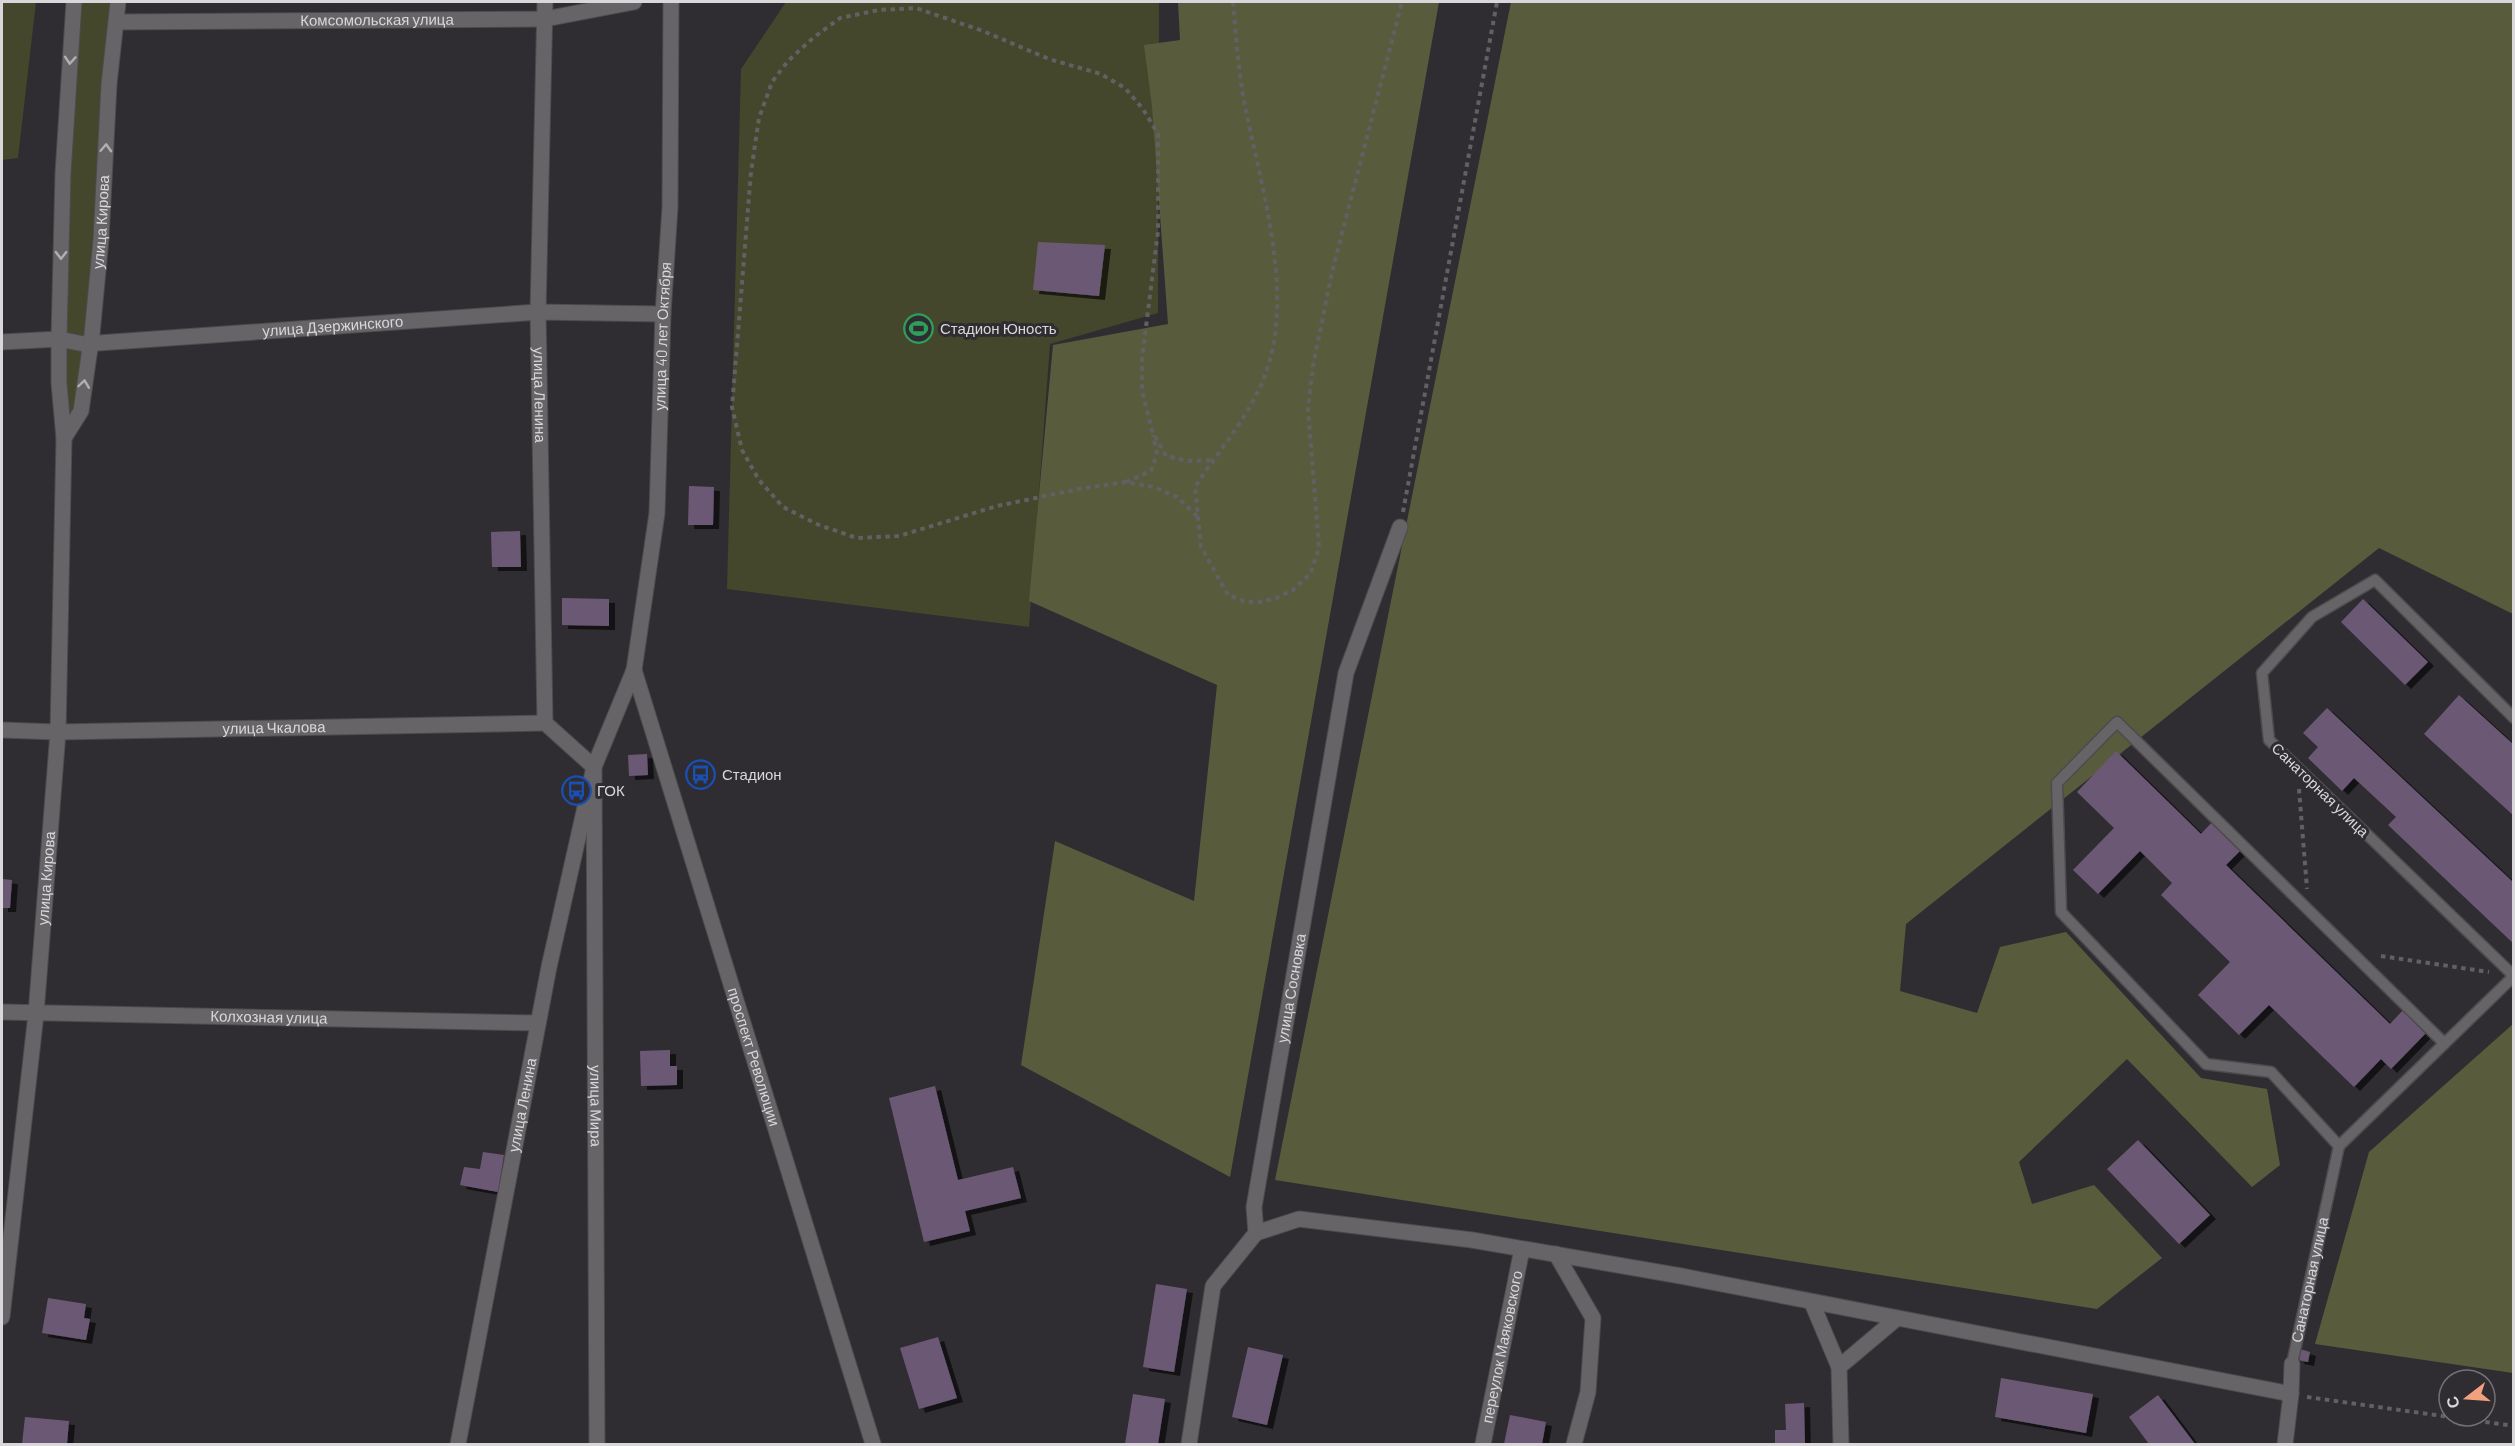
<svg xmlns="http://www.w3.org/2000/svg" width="2515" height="1446" viewBox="0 0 2515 1446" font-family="Barlow,sans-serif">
	<defs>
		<filter id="shadow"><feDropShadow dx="6" dy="4" stdDeviation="0" flood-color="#0009"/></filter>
	</defs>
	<rect width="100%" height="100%" fill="#2f2d31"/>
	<path fill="#44472b" d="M2,2h34l-18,156 -16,2z
		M81,2h36l-21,243 -21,167 -8,7 -2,-32 2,-185z
		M786,2h373l-1,311 -108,31 -21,283 -302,-38 14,-520z"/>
	<path fill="#595c3c" d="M1178,2h261l-209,1175 -209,-112 34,-224 139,60 23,-216 -188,-84 24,-256 115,-21 -16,-218 -8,-61 36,-5z
		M1511,2h1002v612l-134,-66 -473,376 -6,67 77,22 23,-66 66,-15 135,146 66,11 13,76 -28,22 -125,-128 -108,103 13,42 62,-19 68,73 -65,51 -822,-129z
		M2513,1024v349l-198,-29 54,-192z"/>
	<path fill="#6b5974" filter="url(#shadow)" d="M1038,242l67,3 -6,51 -66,-6z
		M689,486l25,1 -1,38h-25z
		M520,531l1,36h-29l-1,-35z
		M562,598l47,1v27l-47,-1z
		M2363,599l65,63 -23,23 -64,-63z
		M2459,695l55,50v71l-90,-82z
		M2327,708l187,175v61l-126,-119 8,-8 -42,-39 -12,13 -34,-33 10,-11 -15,-14z
		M2116,751l85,83 13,-14 29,28 -17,17 164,159 13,-14 23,23 -35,36 -10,-10 -27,28 -85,-82 -30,30 -41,-40 32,-33 -69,-67 11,-12 -32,-32 -42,43 -25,-24 41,-42 -37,-36z
		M647,754l1,21 -19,1 -1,-21z
		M2,879l10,1 -2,28h-8z
		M670,1050v16h7v19l-36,1 -1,-35z
		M935,1086l23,94 55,-13 8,31 -56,13 5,20 -46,11 -35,-144z
		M2138,1140l72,75 -31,29 -72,-75z
		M483,1152l21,3 -6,37 -38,-7 4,-18 16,2z
		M1156,1284l31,5 -13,83 -31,-5z
		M48,1298l38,6 -2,14 6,1 -4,21 -44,-7z
		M938,1337l19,61 -38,11 -19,-61z
		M1248,1347l35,8 -16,70 -35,-8z
		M2300,1349l10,3 -2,10 -10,-2z
		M2001,1378l92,16 -7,39 -91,-16z
		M1133,1394l32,5 -7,45h-33z
		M2158,1395l37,49h-46l-20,-27z
		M1804,1403l1,41h-30v-14h11l-1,-26z
		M1510,1415l36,7 -4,22h-38z
		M25,1417l44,4 -2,23h-45z"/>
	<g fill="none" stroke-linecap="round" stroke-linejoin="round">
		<defs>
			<g id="service">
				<path d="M2339,1146l-68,-74 -65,-8 -145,-152 -4,-129 60,-61 327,321"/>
				<path id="s1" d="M2292,1364l47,-218 175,-170 -245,-236 -7,-67 50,-56 63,-37 139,138"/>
			</g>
			<g id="minor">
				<path id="s2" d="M545,2l-7,310 7,411 49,44 3,677"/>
				<path id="s3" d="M117,22l428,-3 89,-17"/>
				<path id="s4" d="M2,342l57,-3 25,5 454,-32 125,2"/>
				<path id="s5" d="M64,438l17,-27 11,-77 9,-95 8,-155 9,-82"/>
				<path id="s6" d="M2,730l56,2 487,-9"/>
				<path id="s7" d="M2,1012l536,11"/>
				<path d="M1256,1233l43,-14 173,21 209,36 610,118"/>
				<path d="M1556,1254l37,64 -5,74 -14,52"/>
				<path d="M1812,1303l27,64"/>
				<path id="s8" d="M2,1317l34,-303 22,-282 6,-294 -5,-55v-44l4,-165 11,-172"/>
				<path id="s9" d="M1189,1444l24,-158 43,-53 -2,-26 92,-534 54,-146"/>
				<path id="s10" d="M1483,1444l39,-195"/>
				<path d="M1841,1444l-2,-77 57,-48"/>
				<path d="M2285,1444l6,-50 1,-30"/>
			</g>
			<g id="tertiary">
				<path id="s11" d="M634,670l239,774"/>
				<path id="s12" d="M458,1444l91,-477 45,-200 40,-97 23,-157 6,-199 7,-107 1,-205"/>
			</g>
		</defs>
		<use href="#service" stroke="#4e4b4f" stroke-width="13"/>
		<use href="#minor" stroke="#4e4b4f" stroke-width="17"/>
		<use href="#tertiary" stroke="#4e4b4f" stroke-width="17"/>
		<path stroke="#626064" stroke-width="4" stroke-dasharray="4.5 4.5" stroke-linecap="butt" d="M1233,2c3,33 5,67 11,99 16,82 52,194 21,274 -15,41 -47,76 -70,112l6,60 27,48 18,7h13l17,-4 17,-8 17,-16 9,-26 -11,-140 5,-42 19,-94 70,-270
			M1126,482l25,-11 6,-17 -4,-19
			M1403,512l94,-510
			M1197,516l-20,-19 -23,-10 -29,-5 -46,7 -82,17 -98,30 -42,2 -38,-13 -36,-18 -24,-27 -17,-30 -10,-43 19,-235 8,-54 13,-36 16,-21 25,-23 27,-20 39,-8 37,-2 67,23 66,28 52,15 24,14 18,21 15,25v97l-16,128v31l10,41 14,25 22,5 24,-1
			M2299,789l8,100
			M2381,956l108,16
			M2307,1397l207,29"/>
		<use href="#service" stroke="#676468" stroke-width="10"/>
		<use href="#minor" stroke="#676468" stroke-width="15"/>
		<use href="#tertiary" stroke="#676468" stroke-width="15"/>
	</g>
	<defs><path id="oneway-chevron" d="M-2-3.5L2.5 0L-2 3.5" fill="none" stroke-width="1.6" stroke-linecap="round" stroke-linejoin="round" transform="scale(1.5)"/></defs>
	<g stroke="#b1afb2">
		<use href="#oneway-chevron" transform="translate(70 60) rotate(94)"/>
		<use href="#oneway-chevron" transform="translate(106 148) rotate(-87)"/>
		<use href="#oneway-chevron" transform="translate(61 255) rotate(91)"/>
		<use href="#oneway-chevron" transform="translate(84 384) rotate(-82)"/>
	</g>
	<defs>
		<symbol id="stadium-ring" viewBox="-11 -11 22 22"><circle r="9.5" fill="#2f2d31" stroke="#2e9e5b" stroke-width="1.5"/><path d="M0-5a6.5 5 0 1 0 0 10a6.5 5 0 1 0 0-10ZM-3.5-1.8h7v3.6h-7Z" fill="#2e9e5b"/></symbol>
		<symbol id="bus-ring" viewBox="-11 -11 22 22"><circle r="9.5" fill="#2f2d31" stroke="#1a4fb4" stroke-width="1.5"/><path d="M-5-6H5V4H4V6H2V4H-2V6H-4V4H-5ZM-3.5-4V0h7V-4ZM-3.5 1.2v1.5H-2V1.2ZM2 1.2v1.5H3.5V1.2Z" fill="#1a4fb4"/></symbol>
	</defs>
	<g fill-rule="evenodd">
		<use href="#stadium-ring" x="902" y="312" width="33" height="33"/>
		<use href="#bus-ring" x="684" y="758" width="33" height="33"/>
		<use href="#bus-ring" x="560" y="774" width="33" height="33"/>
	</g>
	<g text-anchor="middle" stroke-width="6" stroke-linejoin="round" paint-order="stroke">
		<g font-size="15" fill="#d9d7da" stroke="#2f2d31">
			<text dy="5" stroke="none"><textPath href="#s3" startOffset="260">Комсомольская улица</textPath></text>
			<text dy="5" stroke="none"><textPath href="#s5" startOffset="222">улица Кирова</textPath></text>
			<text dy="5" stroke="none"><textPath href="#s4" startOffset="332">улица Дзержинского</textPath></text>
			<text dy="5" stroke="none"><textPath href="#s12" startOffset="1131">улица 40 лет Октября</textPath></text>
			<text dy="5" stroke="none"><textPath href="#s2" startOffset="393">улица Ленина</textPath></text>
			<text dy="5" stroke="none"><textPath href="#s6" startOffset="272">улица Чкалова</textPath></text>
			<text transform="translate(2320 790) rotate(44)" y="5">Санаторная улица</text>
			<text dy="5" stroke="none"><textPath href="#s8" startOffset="441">улица Кирова</textPath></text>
			<text dy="5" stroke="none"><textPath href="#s9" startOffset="476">улица Сосновка</textPath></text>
			<text dy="5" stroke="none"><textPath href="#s7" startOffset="267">Колхозная улица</textPath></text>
			<text dy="5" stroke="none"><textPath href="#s11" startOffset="405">проспект Революции</textPath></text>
			<text dy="5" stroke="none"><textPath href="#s12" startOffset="345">улица Ленина</textPath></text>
			<text dy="5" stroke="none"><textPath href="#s2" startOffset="1126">улица Мира</textPath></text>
			<text dy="5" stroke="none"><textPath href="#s1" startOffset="86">Санаторная улица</textPath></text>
			<text dy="5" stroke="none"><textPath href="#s10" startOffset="99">переулок Маяковского</textPath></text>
		</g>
		<g font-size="15" fill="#d9d7da" stroke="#2f2d31" text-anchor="start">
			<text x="940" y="334">Стадион Юность</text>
			<text x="722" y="780">Стадион</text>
			<text x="597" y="796">ГОК</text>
		</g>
	</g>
	<rect width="2515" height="1446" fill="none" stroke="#d9d7da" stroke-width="6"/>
	<g transform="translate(2467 1398) rotate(253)"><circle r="28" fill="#2f2d31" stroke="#737175" stroke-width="1.5"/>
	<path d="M0-4.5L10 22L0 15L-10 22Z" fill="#f1a17d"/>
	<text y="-9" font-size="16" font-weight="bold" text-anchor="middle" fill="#d9d7da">С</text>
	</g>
</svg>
